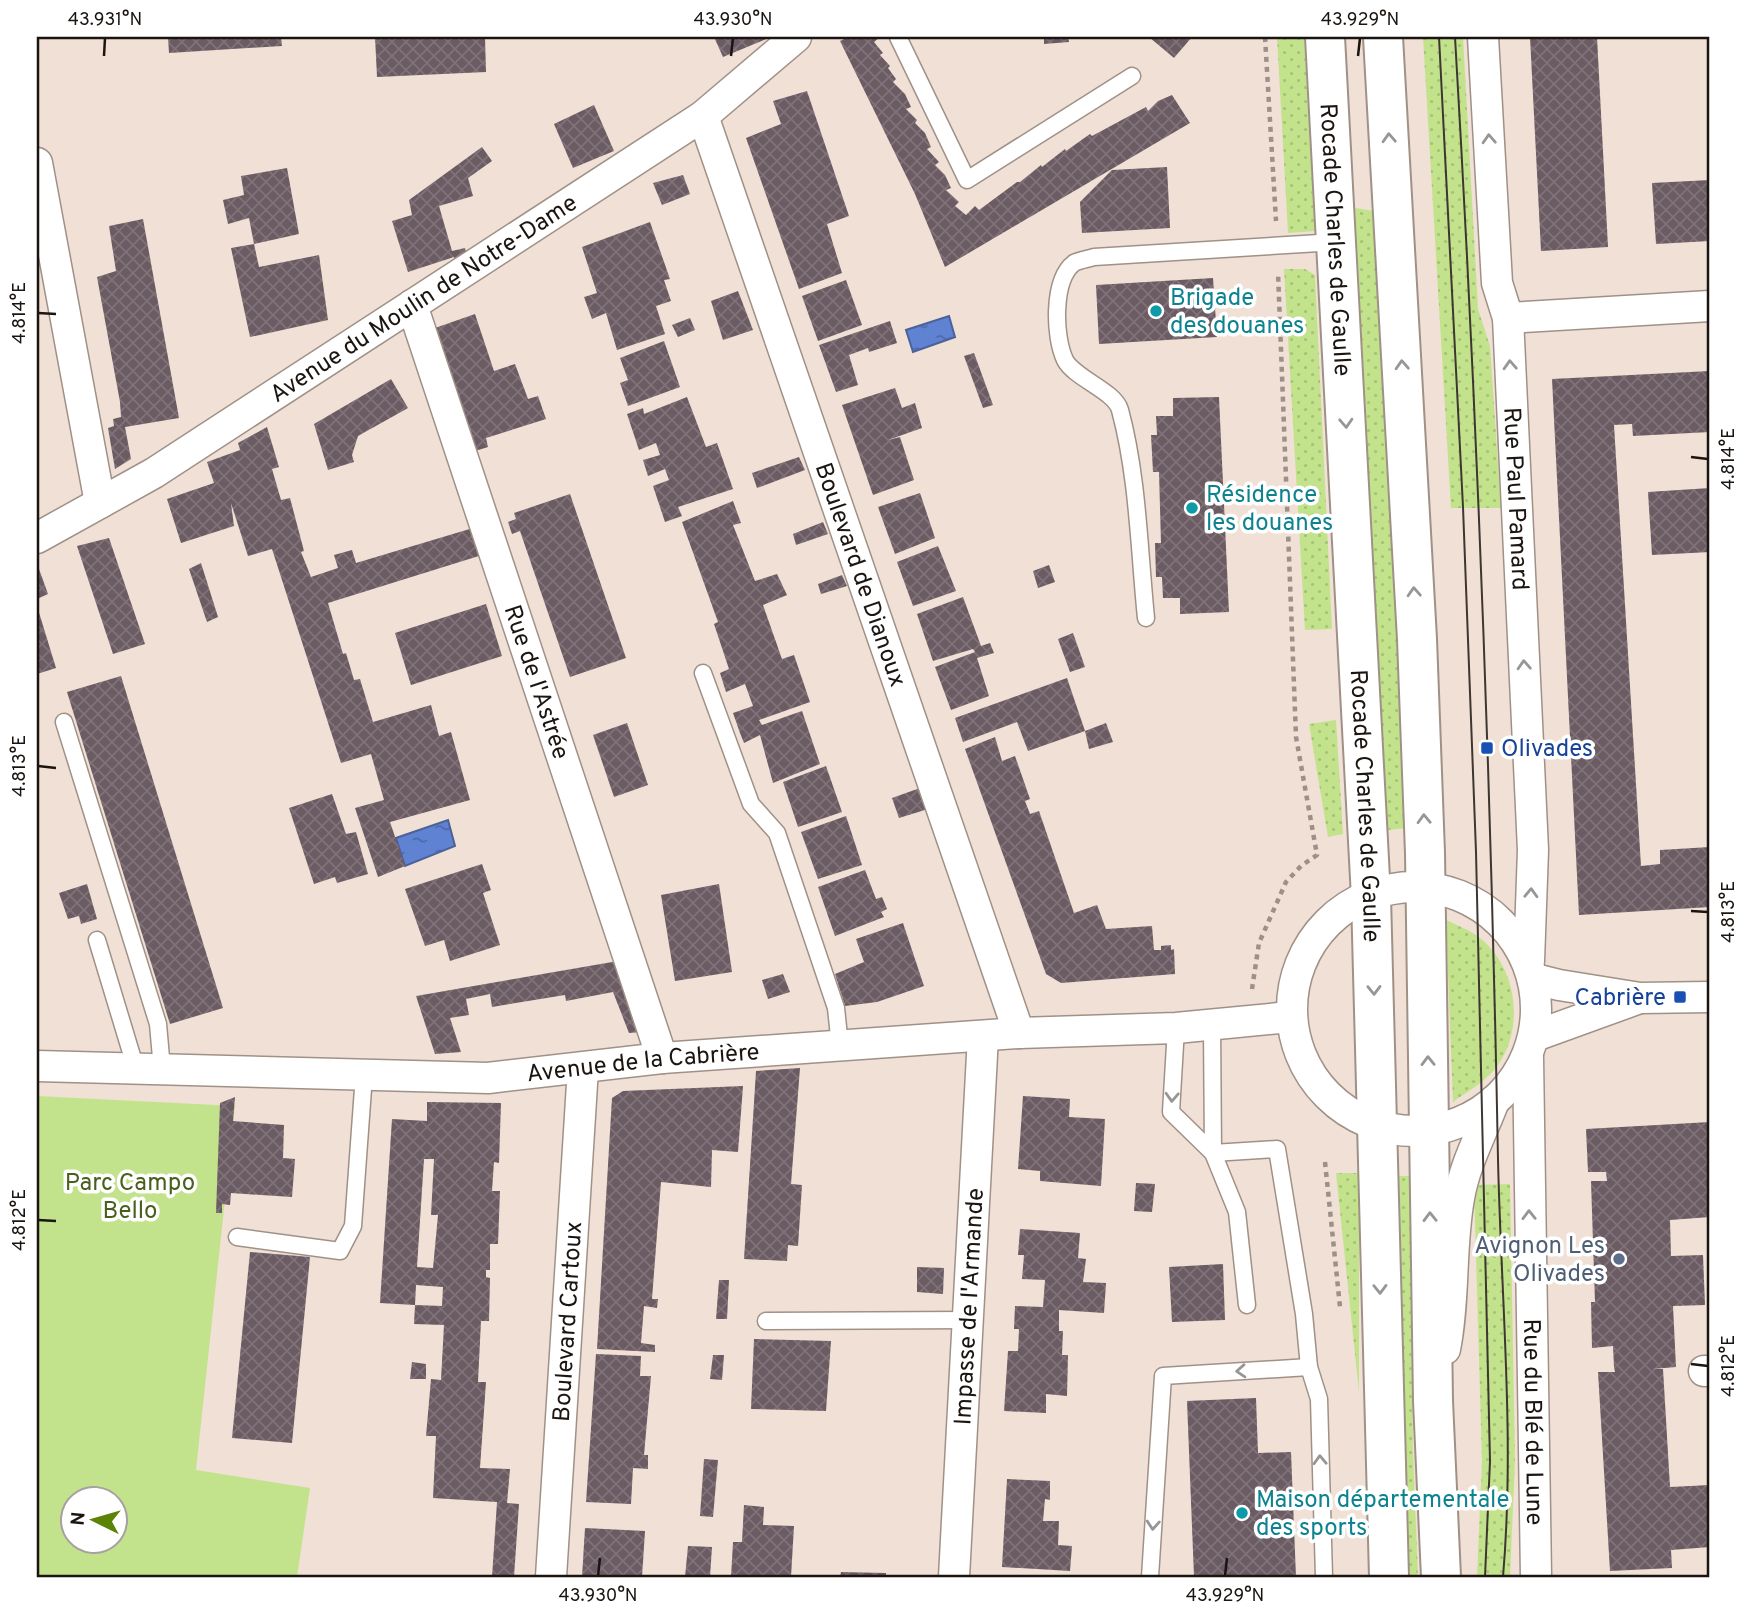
<svg xmlns="http://www.w3.org/2000/svg" width="1747" height="1614" viewBox="0 0 1747 1614" font-family="Overpass,sans-serif">
<defs>
<pattern id="grass-dots" width="8" height="8" patternUnits="userSpaceOnUse" patternTransform="scale(1.75)"><rect width="8" height="8" fill="#c2e38c"/><path d="M2 2h.1M6 6h.1" fill="none" stroke="#a6c278" stroke-width="1.8" stroke-linecap="round"/></pattern>
<pattern id="water-ripples" width="26" height="14" patternUnits="userSpaceOnUse" patternTransform="scale(1.75)"><rect width="26" height="14" fill="#5f82d3"/><path d="M2 4q2-2 4 0t4 0M15 11q2-2 4 0t4 0" fill="none" stroke="#4e69aa"/></pattern>
<pattern id="building-cross-hatch" width="8" height="8" patternUnits="userSpaceOnUse" patternTransform="scale(1.75)"><rect width="8" height="8" fill="#6b5b63"/><path d="M0 0l8 8M0 8l8-8" fill="none" stroke="#7f7278"/></pattern>
</defs>
<rect width="100%" height="100%" fill="#f0e0d5"/>
<g fill="url(#grass-dots)">
<polygon points="1277,37 1304,37 1315,231 1288,233"/>
<polygon points="1423,37 1463,37 1478,309 1490,346 1501,508 1451,508"/>
<polygon points="1355,208 1374,211 1407,828 1387,830"/>
<polygon points="1284,269 1305,269 1315,275 1332,629 1305,630"/>
<polygon points="1336,720 1343,834 1328,837 1309,724"/>
<path d="M1446,920C1456,925 1467,929 1476,935C1516,963 1526,1025 1498,1065C1488,1080 1468,1091 1453,1102Z"/>
<polygon points="1336,1173 1359,1173 1359,1392"/>
<polygon points="1398,1176 1410,1176 1413,1450 1418,1577 1408,1577 1403,1451"/>
<polygon points="1510,1184 1515,1460 1510,1577 1477,1577 1482,1461 1474,1185"/>
</g>
<path fill="#c2e38c" fill-rule="evenodd" d="M37,1096L235,1106L196,1470L310,1488L297,1577H37ZM74,1498H116V1540H74Z"/>
<g fill="url(#water-ripples)" stroke="#4b6199" stroke-width="2">
<polygon points="949,316 955,337 913,352 906,330"/>
<polygon points="448,820 455,846 405,866 396,838"/>
</g>
<g fill="url(#building-cross-hatch)" fill-rule="evenodd">
<polygon points="168,37 281,37 282,46 169,53"/>
<polygon points="375,37 485,37 486,72 377,77"/>
<polygon points="714,37 771,37 723,57"/>
<polygon points="848,37 880,37 874,42 883,53 880,55 890,66 888,68 896,79 893,82 905,94 911,107 906,109 917,120 915,123 925,133 931,147 927,149 939,162 935,165 945,175 951,188 946,190 959,202 955,206 966,215 975,206 979,210 1017,182 1020,182 1041,165 1042,167 1065,149 1066,151 1090,134 1092,136 1146,107 1148,111 1158,101 1172,95 1190,123 945,267 915,194 840,41"/>
<polygon points="1044,37 1068,37 1069,42 1044,44"/>
<polygon points="1149,37 1192,37 1174,58"/>
<polygon points="1530,37 1597,37 1608,247 1541,251"/>
<polygon points="807,91 849,216 827,224 842,273 799,289 746,138 781,124 773,101"/>
<polygon points="594,105 614,151 573,168 554,124"/>
<polygon points="482,147 492,161 468,178 473,196 439,206 452,251 465,248 468,260 456,264 454,257 408,272 392,221 412,215 409,200"/>
<polygon points="1167,167 1170,228 1082,233 1080,202 1112,170"/>
<polygon points="287,168 299,234 254,244 249,218 228,224 223,200 244,195 241,176"/>
<polygon points="683,175 690,194 662,205 653,183"/>
<polygon points="1710,180 1710,241 1656,244 1652,183"/>
<polygon points="143,219 179,418 125,427 131,459 115,469 108,428 114,426 113,419 121,417 120,402 97,277 116,271 109,226"/>
<polygon points="650,222 670,279 664,280 671,301 656,306 665,334 617,350 606,313 592,319 584,297 597,293 582,247"/>
<polygon points="254,244 259,267 319,255 328,320 250,337 231,248"/>
<polygon points="1213,278 1217,337 1099,344 1096,285"/>
<polygon points="846,280 862,325 818,341 802,296"/>
<polygon points="738,291 753,330 723,340 711,301"/>
<polygon points="475,314 494,371 515,364 528,399 538,396 546,419 486,438 488,447 472,452 452,387 455,386 435,328"/>
<polygon points="690,318 695,330 678,337 672,325"/>
<polygon points="890,321 897,343 869,352 868,348 849,355 858,385 836,392 819,345"/>
<polygon points="664,341 680,387 628,406 620,383 628,380 620,358"/>
<polygon points="974,353 993,405 983,408 964,356"/>
<polygon points="1710,371 1710,432 1633,436 1632,424 1614,425 1641,866 1660,864 1660,850 1710,847 1710,907 1579,915 1552,379"/>
<polygon points="391,379 408,408 358,436 352,455 354,462 328,470 314,424"/>
<polygon points="895,388 902,408 915,403 922,428 888,440 900,437 914,480 873,495 842,405"/>
<polygon points="687,397 706,447 717,443 733,489 678,507 682,516 665,522 653,486 669,480 665,469 648,476 643,460 660,455 656,443 639,450 627,414 643,408 644,414"/>
<polygon points="1219,397 1229,612 1180,614 1180,598 1163,598 1162,577 1156,577 1155,543 1161,543 1159,472 1153,472 1151,435 1157,435 1156,416 1173,416 1173,398"/>
<polygon points="267,427 279,467 272,469 281,500 290,498 304,551 301,552 311,577 338,568 334,555 352,550 356,563 473,528 482,555 328,603 343,654 346,653 354,680 360,679 373,722 431,705 439,736 451,732 470,800 390,822 405,866 378,877 355,808 384,800 371,754 341,763 272,549 248,556 231,503 234,526 181,543 167,499 214,483 207,462 240,450 238,443"/>
<polygon points="799,457 805,470 757,488 752,473"/>
<polygon points="1710,488 1710,552 1652,555 1648,492"/>
<polygon points="920,493 935,538 895,554 878,507"/>
<polygon points="570,494 626,658 570,677 520,531 512,534 508,522 516,519 514,513"/>
<polygon points="733,501 741,523 733,525 755,581 777,574 787,595 763,605 782,659 794,655 810,702 759,720 762,725 802,711 820,764 773,783 760,735 744,743 740,733 733,713 753,706 745,684 726,692 720,673 729,669 714,624 718,622 682,522"/>
<polygon points="823,522 828,534 796,545 793,534"/>
<polygon points="109,538 145,644 113,654 77,546"/>
<polygon points="938,546 956,591 913,606 897,562"/>
<polygon points="201,563 218,617 207,622 189,569"/>
<polygon points="1049,565 1055,582 1038,588 1033,571"/>
<polygon points="39,569 48,594 37,599 37,570"/>
<polygon points="842,575 847,586 821,594 818,584"/>
<polygon points="963,597 981,646 990,643 994,653 977,658 989,696 951,710 935,667 975,652 973,649 933,661 917,614"/>
<polygon points="486,604 502,656 411,685 395,633"/>
<polygon points="37,606 56,668 37,674"/>
<polygon points="1073,633 1085,667 1070,672 1058,639"/>
<polygon points="121,676 223,1008 170,1024 67,692"/>
<polygon points="1067,678 1085,731 1028,751 1017,722 963,742 955,718"/>
<polygon points="627,723 648,785 614,797 593,735"/>
<polygon points="1106,723 1113,742 1089,749 1085,731"/>
<polygon points="995,737 1002,761 1015,756 1030,799 1025,801 1030,814 1039,811 1074,913 1097,905 1106,929 1152,926 1154,950 1161,950 1161,946 1171,945 1171,950 1174,949 1175,974 1061,983 1046,974 965,749"/>
<polygon points="826,766 842,812 798,827 783,782"/>
<polygon points="920,788 928,809 899,818 892,798"/>
<polygon points="332,794 346,834 356,832 368,874 337,883 335,877 314,884 289,808"/>
<polygon points="846,816 862,865 818,879 801,832"/>
<polygon points="482,864 491,890 483,893 500,945 450,961 444,940 425,946 405,889"/>
<polygon points="865,870 876,899 882,897 887,909 881,912 884,917 835,936 818,887"/>
<polygon points="87,884 97,919 81,924 79,916 68,919 59,893"/>
<polygon points="719,884 732,972 675,981 661,895"/>
<polygon points="903,923 924,986 877,1002 845,1006 835,974 864,962 856,939"/>
<polygon points="618,961 642,1032 629,1033 613,992 566,1001 565,995 492,1007 490,994 466,999 469,1015 450,1018 461,1052 435,1054 416,996"/>
<polygon points="783,974 790,992 768,999 762,980"/>
<polygon points="800,1068 791,1184 802,1185 798,1246 788,1245 787,1261 744,1259 756,1071"/>
<polygon points="743,1086 738,1152 712,1150 711,1187 661,1182 652,1299 658,1299 657,1308 644,1306 641,1343 655,1345 655,1352 597,1349 612,1098 623,1091"/>
<polygon points="1023,1096 1070,1099 1069,1117 1105,1119 1101,1186 1040,1181 1040,1171 1018,1169"/>
<polygon points="235,1097 233,1121 284,1125 283,1158 295,1159 292,1197 231,1193 230,1205 222,1204 222,1213 216,1213 220,1103"/>
<path d="M427,1102L501,1103L499,1163L494,1162L492,1191H500L498,1244H490V1270H486V1277L490,1278L489,1321H481L478,1382H486L480,1468L510,1469L507,1503L519,1504L514,1577H492L497,1502L433,1498L436,1436H426L431,1379L441,1380L444,1325L414,1324L415,1305L442,1306L443,1287L416,1285L415,1305L380,1303L392,1119L427,1121ZM424,1159H434L431,1215H438L433,1268L417,1267Z"/>
<polygon points="1710,1122 1710,1217 1670,1220 1671,1256 1703,1255 1705,1305 1673,1306 1676,1367 1653,1369 1663,1369 1670,1487 1710,1485 1710,1547 1671,1550 1672,1568 1610,1571 1598,1372 1615,1372 1614,1367 1613,1346 1592,1348 1591,1302 1595,1302 1591,1181 1607,1181 1606,1172 1588,1172 1586,1129"/>
<polygon points="1136,1183 1155,1184 1152,1212 1134,1211"/>
<polygon points="1020,1229 1080,1233 1078,1258 1086,1259 1083,1282 1106,1283 1104,1313 1059,1310 1059,1331 1063,1331 1062,1355 1068,1355 1067,1396 1046,1394 1046,1413 1004,1411 1008,1351 1018,1351 1019,1329 1014,1329 1015,1306 1043,1307 1045,1280 1022,1279 1024,1255 1018,1255"/>
<polygon points="250,1252 310,1257 292,1443 232,1438"/>
<polygon points="1223,1264 1225,1320 1172,1322 1169,1267"/>
<polygon points="917,1267 944,1268 943,1294 917,1292"/>
<polygon points="719,1280 729,1280 727,1319 716,1319"/>
<polygon points="754,1339 831,1341 826,1411 751,1409"/>
<polygon points="596,1354 641,1356 640,1376 651,1376 644,1455 648,1455 648,1469 633,1468 631,1504 586,1502"/>
<polygon points="713,1355 724,1355 722,1380 710,1379"/>
<polygon points="412,1362 426,1364 426,1379 410,1379"/>
<polygon points="1256,1398 1258,1453 1291,1452 1296,1577 1194,1577 1187,1401"/>
<polygon points="704,1459 718,1460 713,1517 700,1516"/>
<polygon points="1007,1479 1050,1481 1050,1500 1045,1499 1043,1521 1059,1521 1058,1545 1072,1546 1070,1571 1002,1567"/>
<polygon points="744,1505 764,1507 763,1525 794,1526 791,1577 731,1577 733,1542 742,1542"/>
<polygon points="585,1528 645,1531 642,1577 582,1577"/>
<polygon points="688,1546 712,1547 710,1577 685,1577"/>
<polygon points="841,1572 886,1573 886,1577 840,1577"/>
</g>
<g fill="none" stroke-linecap="round" stroke-linejoin="round">
<defs>
<g id="lane">
<polyline points="898,37 967,180 1132,76"/>
<path d="M1146,618C1139,549 1138,477 1120,410C1115,391 1074,378 1065,360C1054,337 1052,280 1074,263C1079,260 1088,259 1094,257L1336,242"/>
<polyline points="703,673 751,804 777,833 836,1008 840,1046"/>
<polyline points="64,722 158,1024 162,1069"/>
<polyline points="97,940 136,1069"/>
<polyline points="1212,1026 1213,1153 1237,1212 1247,1305"/>
<polyline points="1176,1028 1171,1112 1213,1153 1277,1149 1304,1314 1309,1367 1319,1399 1324,1577"/>
<polyline points="237,1237 340,1251 353,1226 364,1075"/>
<polyline points="766,1321 969,1320"/>
<polyline points="1150,1577 1163,1376 1309,1367"/>
</g>
<g id="street">
<path id="s1" d="M1483,37L1497,283L1508,318L1533,850L1529,961"/>
<path id="s2" d="M703,116L1019,1033"/>
<polyline points="37,163 100,503"/>
<path id="s3" d="M412,305L662,1058"/>
<polyline points="1508,318 1710,306"/>
<path id="s4" d="M37,538L154,473L703,116L796,37"/>
<circle cx="1414" cy="1009" r="122"/>
<polyline points="1535,979 1559,985 1640,998 1710,997"/>
<polyline points="1535,1036 1637,999"/>
<path id="s5" d="M1528,1058L1536,1577"/>
<path id="s6" d="M37,1066L488,1078L662,1058L1019,1033L1176,1028L1290,1017"/>
<path d="M1445,1349C1455,1299 1450,1248 1459,1198C1465,1163 1482,1133 1494,1101"/>
<polyline points="1704,1371 1710,1371"/>
<path id="s7" d="M551,1577L583,1068"/>
<path id="s8" d="M954,1577L983,1036"/>
</g>
<g id="primary">
<path id="s9" d="M1325,37L1371,897L1389,1577"/>
<polyline points="1383,37 1417,639 1425,853 1433,1401 1441,1577"/>
</g>
</defs>
<use href="#lane" stroke="#a09187" stroke-width="19"/>
<use href="#street" stroke="#a09187" stroke-width="33"/>
<use href="#primary" stroke="#a09187" stroke-width="42"/>
<g stroke="#9c9088" stroke-width="4.5" stroke-dasharray="5 5" stroke-linecap="butt">
<polyline points="1265,37 1276,221"/>
<polyline points="1252,989 1259,943 1286,882 1301,866 1317,855 1296,737 1278,272"/>
<polyline points="1325,1162 1340,1307"/>
</g>
<use href="#lane" stroke="#fff" stroke-width="16"/>
<use href="#street" stroke="#fff" stroke-width="30"/>
<use href="#primary" stroke="#fff" stroke-width="38"/>
<g stroke="#3e3631" stroke-width="2">
<polyline points="1439,37 1463,507 1476,852 1490,1461 1485,1577"/>
<path d="M1455,37C1477,411 1491,785 1498,1159C1501,1299 1515,1438 1503,1577"/>
</g>
</g>
<defs><path id="oneway-chevron" d="M-2-3.5L2.5 0L-2 3.5" fill="none" stroke-width="1.6" stroke-linecap="round" stroke-linejoin="round" transform="scale(1.75)"/></defs>
<g stroke="#989694">
<use href="#oneway-chevron" transform="translate(1389 138) rotate(-93)"/>
<use href="#oneway-chevron" transform="translate(1489 139) rotate(-93)"/>
<use href="#oneway-chevron" transform="translate(1402 365) rotate(-93)"/>
<use href="#oneway-chevron" transform="translate(1510 365) rotate(-93)"/>
<use href="#oneway-chevron" transform="translate(1346 423) rotate(87)"/>
<use href="#oneway-chevron" transform="translate(1414 592) rotate(-93)"/>
<use href="#oneway-chevron" transform="translate(1524 665) rotate(-93)"/>
<use href="#oneway-chevron" transform="translate(1424 819) rotate(-92)"/>
<use href="#oneway-chevron" transform="translate(1531 893) rotate(-88)"/>
<use href="#oneway-chevron" transform="translate(1374 990) rotate(89)"/>
<use href="#oneway-chevron" transform="translate(1428 1061) rotate(-91)"/>
<use href="#oneway-chevron" transform="translate(1172 1097) rotate(93)"/>
<use href="#oneway-chevron" transform="translate(1529 1215) rotate(-91)"/>
<use href="#oneway-chevron" transform="translate(1430 1217) rotate(-91)"/>
<use href="#oneway-chevron" transform="translate(1380 1289) rotate(89)"/>
<use href="#oneway-chevron" transform="translate(1241 1371) rotate(176)"/>
<use href="#oneway-chevron" transform="translate(1320 1460) rotate(-92)"/>
<use href="#oneway-chevron" transform="translate(1153 1525) rotate(94)"/>
</g>
<path fill="none" stroke="#1b1511" stroke-width="2.5" d="M104,56L105,38M731,56L733,38M1358,56L1360,38M38,313L56,314M1691,457L1708,459M38,766L56,768M1691,911L1708,912M38,1220L56,1221M1691,1364L1708,1366M598,1576L600,1558M1225,1576L1227,1558"/>
<g fill="#0f9aa8" stroke="#fff" stroke-width="2.5">
<circle cx="1156" cy="311" r="7"/>
<circle cx="1192" cy="508" r="7"/>
<circle cx="1242" cy="1513" r="7"/>
</g>
<g fill="#1a4fb4" stroke="#fff" stroke-width="2.5">
<rect x="1480" y="741" width="14" height="14" rx="3.5"/>
<rect x="1673" y="990" width="14" height="14" rx="3.5"/>
</g>
<circle fill="#5c6f8a" stroke="#fff" stroke-width="2.5" cx="1619" cy="1259" r="7"/>
<g text-anchor="middle" stroke-width="7" stroke-linejoin="round" paint-order="stroke">
<g font-size="24" fill="#1b1511" stroke="#fff">
<text dy="8" stroke="none"><textPath href="#s9" startOffset="203">Rocade Charles de Gaulle</textPath></text>
<text dy="8" stroke="none"><textPath href="#s4" startOffset="455">Avenue du Moulin de Notre-Dame</textPath></text>
<text dy="8" stroke="none"><textPath href="#s1" startOffset="464">Rue Paul Pamard</textPath></text>
<text dy="8" stroke="none"><textPath href="#s2" startOffset="485">Boulevard de Dianoux</textPath></text>
<text dy="8" stroke="none"><textPath href="#s3" startOffset="397">Rue de l'Astrée</textPath></text>
<text dy="8" stroke="none"><textPath href="#s9" startOffset="770">Rocade Charles de Gaulle</textPath></text>
<text dy="8" stroke="none"><textPath href="#s6" startOffset="607">Avenue de la Cabrière</textPath></text>
<text dy="8" stroke="none"><textPath href="#s8" startOffset="271">Impasse de l'Armande</textPath></text>
<text dy="8" stroke="none"><textPath href="#s7" startOffset="256">Boulevard Cartoux</textPath></text>
<text dy="8" stroke="none"><textPath href="#s5" startOffset="364">Rue du Blé de Lune</textPath></text>
</g>
<g font-size="24" fill="#0d838f" stroke="#fff" text-anchor="start">
<text x="1170" y="305">Brigade<tspan x="1170" dy="28">des douanes</tspan></text>
<text x="1206" y="502">Résidence<tspan x="1206" dy="28">les douanes</tspan></text>
<text x="1256" y="1507">Maison départementale<tspan x="1256" dy="28">des sports</tspan></text>
</g>
<g font-size="24" fill="#164399" stroke="#fff" text-anchor="start">
<text x="1501" y="756">Olivades</text>
<text x="1666" y="1005" text-anchor="end">Cabrière</text>
</g>
<g font-size="24" fill="#495f1c" stroke="#fff">
<text x="130" y="1190">Parc Campo<tspan x="130" dy="28">Bello</tspan></text>
</g>
<g font-size="24" fill="#4e5e75" stroke="#fff" text-anchor="end">
<text x="1605" y="1253">Avignon Les<tspan x="1605" dy="28">Olivades</tspan></text>
</g>
</g>
<rect width="1747" height="1614" fill="none" stroke="#ffffff" stroke-width="77"/>
<g transform="translate(94 1520) rotate(275)"><circle r="33" fill="#ffffff" stroke="#a4a1a0" stroke-width="2"/>
<path d="M0-5L12 26L0 18L-12 26Z" fill="#5b8306"/>
<text y="-10" font-size="19" font-weight="bold" text-anchor="middle" fill="#1b1511">N</text>
</g>
<rect x="38" y="38" width="1670" height="1538" fill="none" stroke="#1b1511" stroke-width="2.5"/>
<g font-size="18" text-anchor="middle" fill="#1b1511">
<text x="105" y="25">43.931°N</text>
<text x="733" y="25">43.930°N</text>
<text x="1360" y="25">43.929°N</text>
<text transform="translate(19 313) rotate(-90)" y="6">4.814°E</text>
<text transform="translate(1728 459) rotate(-90)" y="6">4.814°E</text>
<text transform="translate(19 766) rotate(-90)" y="6">4.813°E</text>
<text transform="translate(1728 912) rotate(-90)" y="6">4.813°E</text>
<text transform="translate(19 1220) rotate(-90)" y="6">4.812°E</text>
<text transform="translate(1728 1366) rotate(-90)" y="6">4.812°E</text>
<text x="598" y="1601">43.930°N</text>
<text x="1225" y="1601">43.929°N</text>
</g>
</svg>
